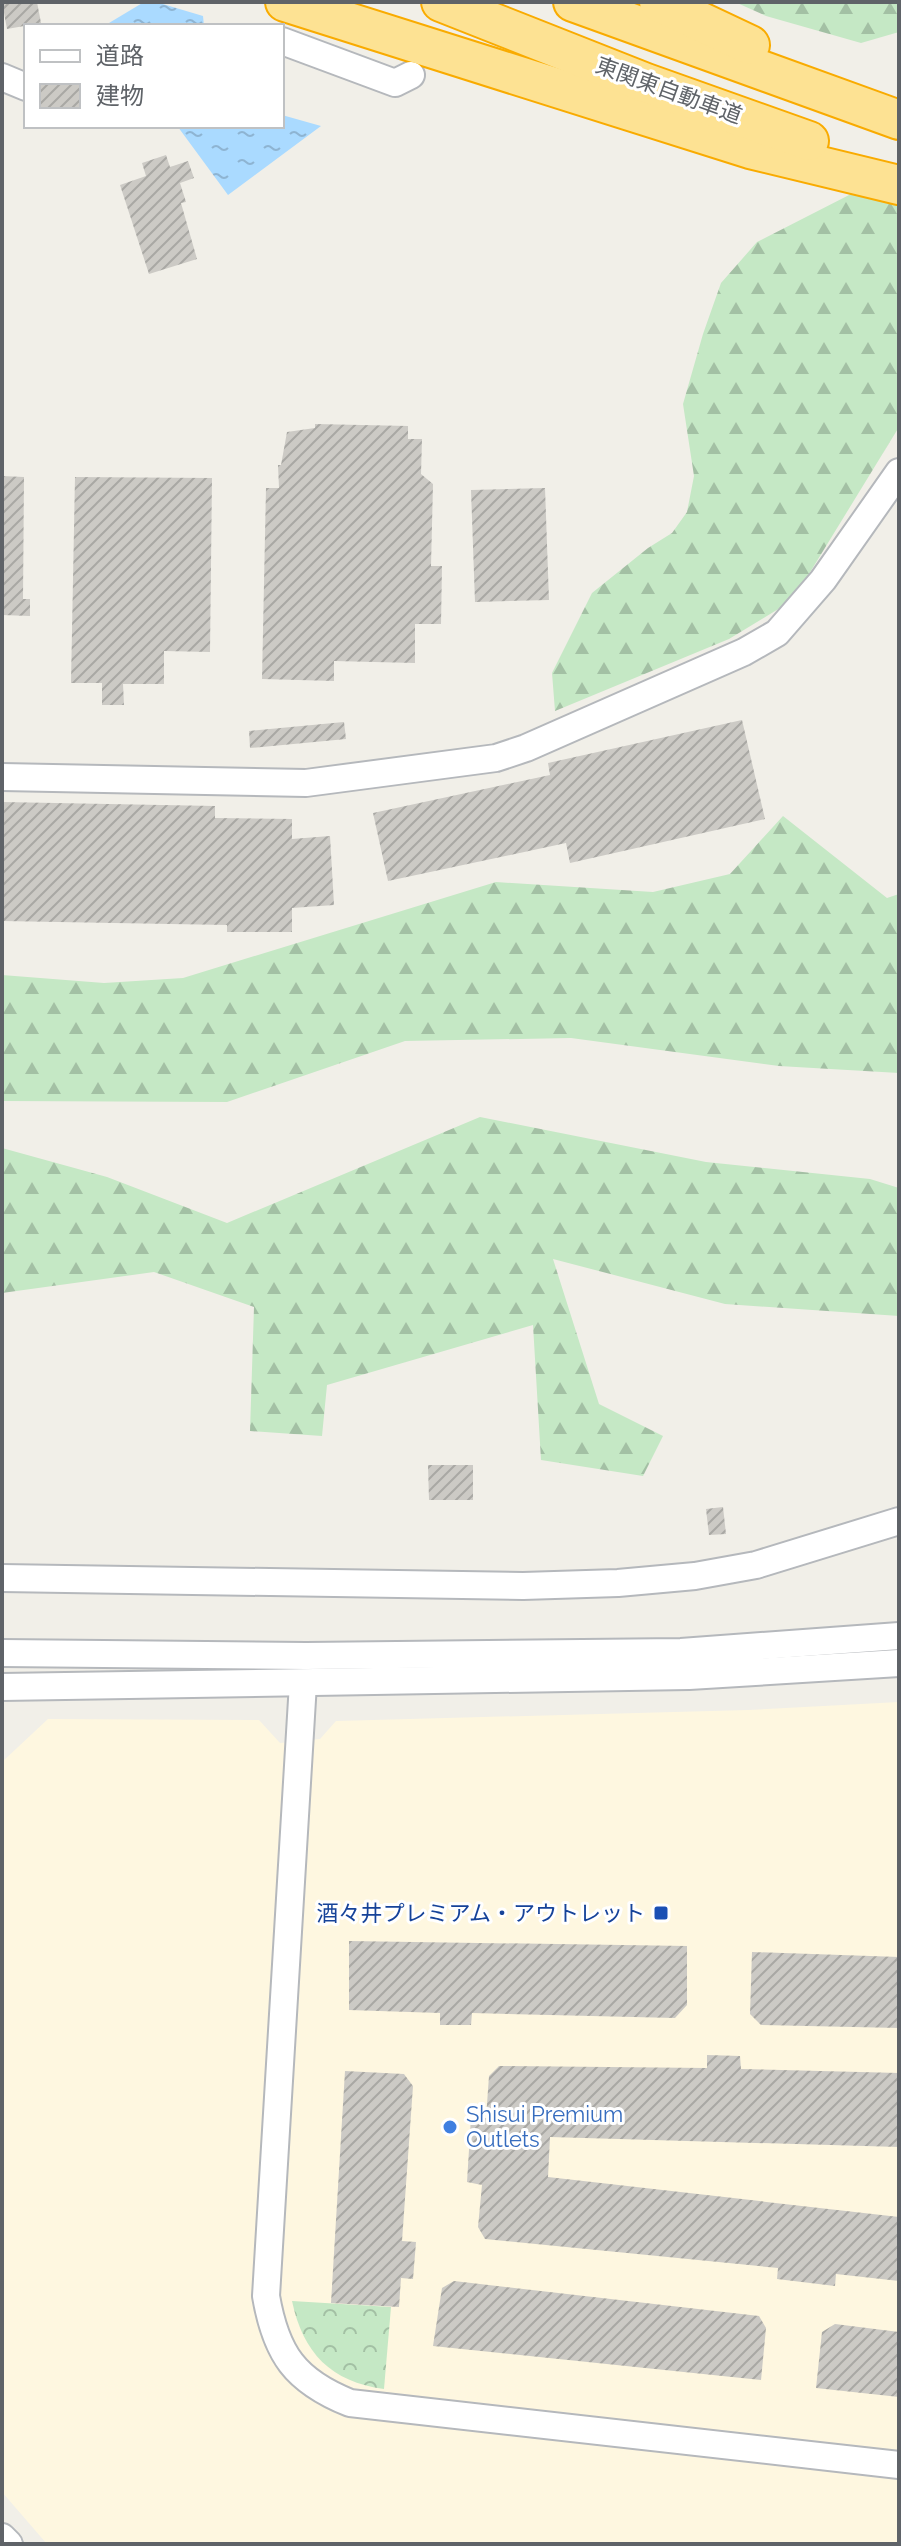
<svg xmlns="http://www.w3.org/2000/svg" width="901" height="2546" viewBox="0 0 901 2546" font-family="Raleway,'Noto Sans JP',sans-serif">
<defs>
<pattern id="forest-firs" width="22" height="20" patternUnits="userSpaceOnUse" patternTransform="scale(2)"><rect width="22" height="20" fill="#c5e8c5"/><path d="M5 1l3.5 6h-7zM16 11l3.5 6h-7z" fill="#a3c0a4"/></pattern>
<pattern id="park-crowns" width="20" height="18" patternUnits="userSpaceOnUse" patternTransform="scale(2)"><rect width="20" height="18" fill="#c5e8c5"/><path d="M2 6a3 3 0 1 1 6 0M12 15a3 3 0 1 1 6 0" fill="none" stroke="#a3c0a4"/></pattern>
<pattern id="water-ripples" width="26" height="14" patternUnits="userSpaceOnUse" patternTransform="scale(2)"><rect width="26" height="14" fill="#aadaff"/><path d="M2 4q2-2 4 0t4 0M15 11q2-2 4 0t4 0" fill="none" stroke="#8eb4d2"/></pattern>
<pattern id="building-hatch" width="6" height="6" patternUnits="userSpaceOnUse" patternTransform="scale(2)"><rect width="6" height="6" fill="#cccac5"/><path d="M-1 1l2-2M0 6l6-6M5 7l2-2" fill="none" stroke="#a9a8a4"/></pattern>
</defs>
<rect width="100%" height="100%" fill="#f1efe8"/>
<polygon fill="#fef7e0" points="899,1702 899,2544 47,2544 2,2492 2,1762 48,1719 259,1720 280,1743 320,1739 336,1721 748,1710"/>
<g fill="url(#forest-firs)">
<polygon points="735,2 899,2 899,32 861,43 766,16"/>
<polygon points="853,193 899,206 899,427 793,600 729,639 555,711 552,673 592,593 648,548 672,533 687,512 694,476 683,404 703,334 721,283 757,242"/>
<polygon points="783,816 887,898 899,894 899,1073 779,1066 571,1038 405,1041 227,1102 2,1101 2,975 104,983 183,978 496,882 653,892 730,874"/>
<polygon points="480,1117 706,1162 870,1179 899,1188 899,1316 725,1304 553,1259 599,1404 663,1436 643,1476 541,1460 533,1325 327,1385 322,1436 250,1431 254,1307 154,1272 2,1293 2,1148 107,1177 227,1223"/>
</g>
<path fill="url(#park-crowns)" d="M292,2301L391,2307L384,2389C331,2382 303,2353 292,2301Z"/>
<g fill="url(#water-ripples)">
<polygon points="144,2 156,2 203,16 204,26 104,26"/>
<polygon points="282,115 321,126 228,195 178,127 282,126"/>
</g>
<g fill="url(#building-hatch)">
<polygon points="2,2 37,2 41,23 7,29"/>
<polygon points="166,155 170,167 188,161 194,178 180,183 186,202 181,203 197,259 149,274 120,185 146,176 142,163"/>
<polygon points="315,424 408,426 408,439 422,439 421,474 433,484 431,566 442,566 441,624 415,624 415,663 334,661 334,681 262,679 266,488 279,488 278,465 281,465 287,432 315,428"/>
<polygon points="2,476 24,477 23,599 30,599 30,616 2,615"/>
<polygon points="75,477 212,478 210,652 164,651 164,684 123,684 124,705 102,705 102,683 71,683"/>
<polygon points="545,488 549,600 475,602 471,490"/>
<polygon points="742,720 765,819 570,863 566,843 388,881 373,813 550,775 548,763"/>
<polygon points="344,722 346,739 250,748 249,731"/>
<polygon points="2,802 215,806 215,818 292,819 292,839 330,836 334,905 292,908 292,932 227,932 227,925 2,921"/>
<polygon points="428,1465 473,1465 473,1500 429,1500"/>
<polygon points="723,1507 726,1534 709,1535 706,1509"/>
<polygon points="349,1941 687,1946 687,2005 675,2018 472,2013 471,2025 440,2025 440,2013 349,2010"/>
<polygon points="752,1952 899,1957 899,2028 761,2025 750,2014"/>
<polygon points="707,2055 740,2056 741,2069 899,2073 899,2147 550,2137 548,2177 899,2217 899,2281 836,2274 835,2286 777,2279 778,2268 485,2239 478,2227 482,2185 467,2182 471,2117 486,2118 489,2076 499,2066 707,2068"/>
<polygon points="345,2071 404,2074 413,2086 402,2241 416,2242 413,2279 401,2278 399,2307 331,2303"/>
<polygon points="454,2281 759,2316 766,2328 761,2380 433,2346 442,2288"/>
<polygon points="835,2324 899,2332 899,2397 816,2388 822,2332"/>
</g>
<g fill="none" stroke-linecap="round" stroke-linejoin="round">
<defs>
<g id="minor">
<polyline points="282,41 395,83 411,75"/>
<polyline points="2,77 26,87"/>
<polyline points="2,777 306,783 496,758 526,748 744,652 777,633 823,580 899,472"/>
<polyline points="2,1578 523,1586 618,1583 695,1576 756,1565 899,1521"/>
<polyline points="2,1653 306,1656 681,1652 899,1636"/>
<path d="M303,1683L266,2296C276,2354 295,2381 350,2403L899,2465"/>
<polyline points="2,1687 689,1676 899,1663"/>
<polyline points="2,2537 9,2544"/>
</g>
<g id="highway">
<polyline points="285,2 750,149 899,185"/>
<polyline points="441,2 646,83 809,141"/>
<polyline points="573,2 899,120"/>
<polyline points="659,2 750,45"/>
</g>
</defs>
<use href="#minor" stroke="#b5b8bc" stroke-width="30"/>
<use href="#highway" stroke="#f9ab00" stroke-width="42"/>
<use href="#minor" stroke="#fff" stroke-width="26"/>
<use href="#highway" stroke="#fde293" stroke-width="38"/>
</g>
<rect fill="#1a4fb4" stroke="#fff" stroke-width="3" x="653" y="1905" width="16" height="16" rx="4"/>
<circle fill="#3f7fe0" stroke="#fff" stroke-width="3" cx="450" cy="2127" r="8"/>
<g text-anchor="middle" stroke-width="6" stroke-linejoin="round" paint-order="stroke">
<g font-size="22" fill="#5f6368" stroke="#fff">
<text transform="translate(669 90) rotate(20)" y="8">東関東自動車道</text>
</g>
<g font-size="22" fill="#164399" stroke="#fff" text-anchor="end">
<text x="645" y="1921">酒々井プレミアム・アウトレット</text>
</g>
<g font-size="22" fill="#366cbe" stroke="#fff" text-anchor="start">
<text x="466" y="2122">Shisui Premium<tspan x="466" dy="25">Outlets</tspan></text>
</g>
</g>
<rect width="901" height="2546" fill="none" stroke="#5f6368" stroke-width="8"/>
<rect x="24" y="24" width="260" height="104" fill="#ffffff" stroke="#bfc1c3" stroke-width="2"/>
<rect x="40" y="50" width="40" height="12" fill="#ffffff" stroke="#bfc1c3" stroke-width="2"/>
<text x="96" y="64" font-size="24" fill="#5f6368">道路</text>
<rect x="40" y="84" width="40" height="24" fill="url(#building-hatch)" stroke="#bfc1c3" stroke-width="2"/>
<text x="96" y="104" font-size="24" fill="#5f6368">建物</text>
</svg>
